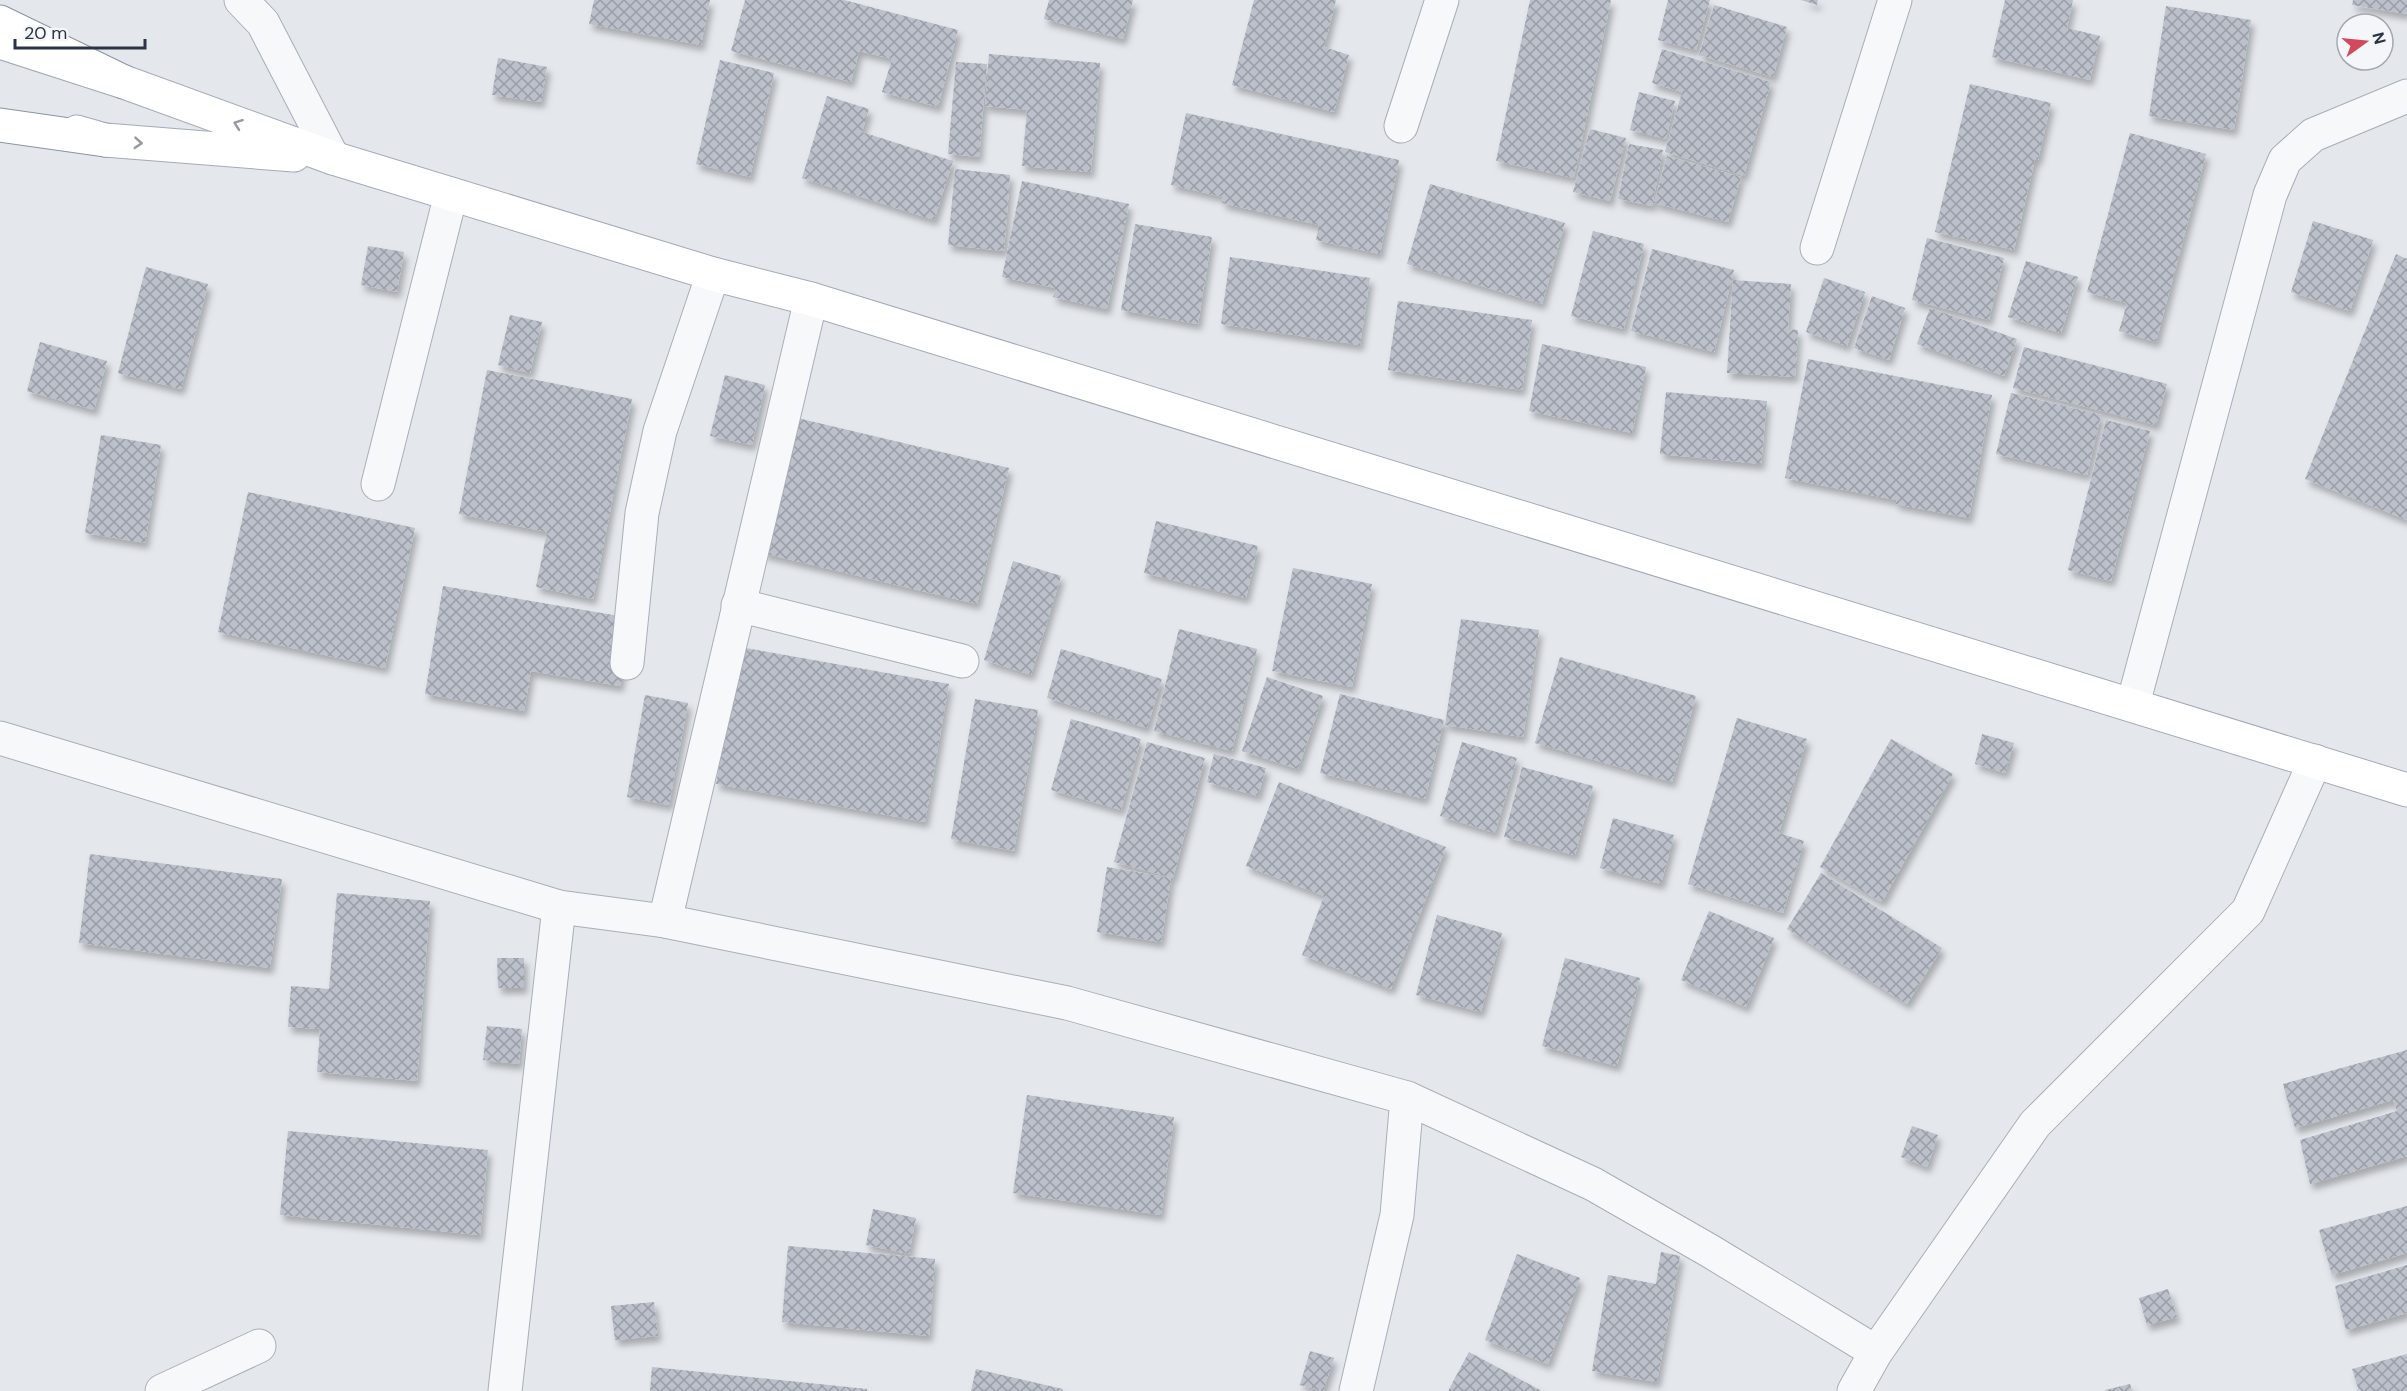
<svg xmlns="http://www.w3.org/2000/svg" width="2407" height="1391" viewBox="0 0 2407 1391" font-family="'DM Sans',sans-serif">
<defs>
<pattern id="building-cross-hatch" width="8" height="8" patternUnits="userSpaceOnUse" patternTransform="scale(1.5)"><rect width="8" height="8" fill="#bbc0ca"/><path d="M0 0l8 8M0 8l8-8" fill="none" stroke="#989da6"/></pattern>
<filter id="shadow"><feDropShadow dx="3.5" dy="6" stdDeviation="3" flood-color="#0004"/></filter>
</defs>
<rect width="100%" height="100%" fill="#e4e7ec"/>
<g fill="url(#building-cross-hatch)" filter="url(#shadow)">
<polygon points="594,0 710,0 701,45 589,24"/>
<polygon points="745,0 844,0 958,30 938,107 882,92 892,59 859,51 851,82 731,51"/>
<polygon points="1049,0 1133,0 1123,39 1044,19"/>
<polygon points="1254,0 1336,0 1324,47 1349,55 1334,112 1232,85"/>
<polygon points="1530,0 1611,0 1574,178 1496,161"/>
<polygon points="1668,0 1710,0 1696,50 1658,40"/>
<polygon points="1801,0 1818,0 1817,5"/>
<polygon points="2005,0 2073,0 2067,28 2100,36 2090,80 1992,57"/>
<polygon points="2353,0 2407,0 2407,14 2352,5"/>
<polygon points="1714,5 1787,27 1773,77 1699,55"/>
<polygon points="2166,6 2251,20 2234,130 2149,116"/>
<polygon points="1662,49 1771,82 1744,176 1665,152 1682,92 1652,83"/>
<polygon points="989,54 1100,63 1091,172 1022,166 1027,110 985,106"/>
<polygon points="498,58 547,67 541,102 492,95"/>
<polygon points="720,60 774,73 750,177 696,164"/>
<polygon points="956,62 987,64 979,157 948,154"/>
<polygon points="1970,84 2051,103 2038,160 2035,159 2014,250 1935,232"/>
<polygon points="1639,92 1675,101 1666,139 1630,130"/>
<polygon points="827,96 869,109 862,132 953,161 934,220 802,178"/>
<polygon points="1186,113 1399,160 1380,254 1316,240 1319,225 1222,203 1223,197 1171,185"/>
<polygon points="1590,129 1626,138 1610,201 1573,192"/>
<polygon points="2130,133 2206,154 2156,342 2119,331 2127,303 2087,292"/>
<polygon points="1629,144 1663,150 1652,206 1618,199"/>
<polygon points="1667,156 1741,177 1728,222 1654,203"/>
<polygon points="955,169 1010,175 1004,251 948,245"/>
<polygon points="1022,181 1129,204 1107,309 1053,297 1055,288 1002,277"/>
<polygon points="1430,184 1565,223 1542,304 1407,264"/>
<polygon points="2313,221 2373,240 2350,311 2291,292"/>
<polygon points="1135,224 1212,237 1198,324 1121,310"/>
<polygon points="1593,231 1644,244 1624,329 1571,316"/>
<polygon points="1927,238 2004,258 1989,320 1912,300"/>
<polygon points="368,246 404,252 397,292 361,285"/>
<polygon points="1652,249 1734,270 1714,352 1631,331"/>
<polygon points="2396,254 2407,259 2407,520 2305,479"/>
<polygon points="1230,257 1370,278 1360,345 1221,324"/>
<polygon points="2026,261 2078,277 2061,333 2008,317"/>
<polygon points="146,267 208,284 181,389 118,373"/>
<polygon points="1824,278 1865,292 1847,346 1806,332"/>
<polygon points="1733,280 1791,284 1788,329 1798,330 1795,377 1727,373"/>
<polygon points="1872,296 1905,308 1889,360 1854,348"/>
<polygon points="1398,301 1532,320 1522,390 1388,370"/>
<polygon points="1930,308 2017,339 2004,376 1917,344"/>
<polygon points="510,315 542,322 530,373 498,365"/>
<polygon points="40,342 107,361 94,410 27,391"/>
<polygon points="1542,344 1646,367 1632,433 1529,411"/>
<polygon points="2024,347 2167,384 2156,425 2013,388"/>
<polygon points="1808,359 1992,395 1969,518 1896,504 1896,500 1785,478"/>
<polygon points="487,370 632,399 593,599 536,587 547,532 459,514"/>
<polygon points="725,375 765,385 752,445 710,436"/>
<polygon points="1666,392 1767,401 1761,464 1660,454"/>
<polygon points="2011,393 2101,415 2087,475 1996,454"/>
<polygon points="793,417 1009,468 977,604 762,553"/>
<polygon points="2106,420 2150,431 2111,581 2068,570"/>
<polygon points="101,435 161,445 145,543 85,533"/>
<polygon points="248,492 415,528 385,668 218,632"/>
<polygon points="1156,521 1258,546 1246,598 1144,573"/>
<polygon points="1013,561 1061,576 1031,675 984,660"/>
<polygon points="1293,568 1372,584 1352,687 1272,671"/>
<polygon points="443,586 631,618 620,686 531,671 524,711 425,694"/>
<polygon points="1461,619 1539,630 1523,737 1445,725"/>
<polygon points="1179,629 1257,649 1232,751 1154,731"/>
<polygon points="740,647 949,684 925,822 716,784"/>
<polygon points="1061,649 1162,679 1147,728 1047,698"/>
<polygon points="1560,657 1696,696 1672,782 1535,743"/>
<polygon points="1267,677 1323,696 1298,769 1242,751"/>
<polygon points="1340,694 1444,720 1425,799 1320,773"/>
<polygon points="645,695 688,703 669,805 627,797"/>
<polygon points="975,699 1038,710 1014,851 951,839"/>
<polygon points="1737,718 1807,739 1779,833 1804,841 1783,913 1688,884"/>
<polygon points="1071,719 1141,739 1121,810 1051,790"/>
<polygon points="1982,734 2014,743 2005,773 1975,764"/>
<polygon points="1891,739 1953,774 1882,902 1820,867"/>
<polygon points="1147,742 1205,758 1173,878 1114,862"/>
<polygon points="1462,742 1517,758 1495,833 1440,816"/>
<polygon points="1214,754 1266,768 1258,796 1207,782"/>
<polygon points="1522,767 1593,786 1575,855 1504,837"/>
<polygon points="1279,782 1446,847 1391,989 1302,955 1324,896 1246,866"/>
<polygon points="1613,818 1674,835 1661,884 1600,868"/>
<polygon points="90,854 282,879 270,968 79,943"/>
<polygon points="1107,867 1171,878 1161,942 1097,932"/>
<polygon points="1821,873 1942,948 1907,1004 1787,929"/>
<polygon points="337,893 430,901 417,1081 317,1072 320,1029 288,1027 291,986 329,989"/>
<polygon points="1709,911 1774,938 1746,1007 1681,980"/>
<polygon points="1437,915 1502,933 1481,1012 1416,995"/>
<polygon points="497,958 524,958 524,988 498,988"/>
<polygon points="1565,958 1640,978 1617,1066 1542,1046"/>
<polygon points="487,1026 522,1029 519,1064 483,1060"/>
<polygon points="2407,1050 2407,1156 2310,1184 2300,1140 2397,1111 2393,1100 2295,1128 2283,1084"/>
<polygon points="1027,1095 1174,1117 1161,1215 1013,1193"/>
<polygon points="1912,1126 1938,1135 1927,1167 1901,1157"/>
<polygon points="288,1131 488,1150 480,1235 280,1215"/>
<polygon points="2407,1206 2407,1253 2332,1275 2319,1230"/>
<polygon points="873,1209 916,1218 909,1254 866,1245"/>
<polygon points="788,1246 935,1259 929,1336 782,1322"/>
<polygon points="1661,1252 1680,1256 1657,1382 1592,1371 1608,1275 1656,1284"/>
<polygon points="1517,1254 1580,1278 1548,1364 1485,1340"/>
<polygon points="2407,1265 2407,1313 2346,1330 2335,1286"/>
<polygon points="2168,1289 2177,1317 2147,1325 2139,1298"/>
<polygon points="654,1302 658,1336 615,1340 611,1306"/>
<polygon points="1310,1351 1334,1358 1323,1391 1300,1385"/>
<polygon points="1469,1352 1542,1391 1448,1391"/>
<polygon points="2407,1354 2407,1391 2359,1391 2352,1369"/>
<polygon points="652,1367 867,1389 867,1391 650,1391"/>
<polygon points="976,1369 1063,1389 1063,1391 971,1391"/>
<polygon points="2130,1384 2132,1391 2105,1391 2105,1390"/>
</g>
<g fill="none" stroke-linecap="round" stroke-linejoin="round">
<defs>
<g id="minor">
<polyline points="241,0 263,23 333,158"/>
<polyline points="1401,126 1442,0"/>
<polyline points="1817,248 1895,0"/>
<polyline points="378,484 451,194"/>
<polyline points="738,605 962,661"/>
<polyline points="627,663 642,513 660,431 713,274"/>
<polyline points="2133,704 2270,195 2285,160 2313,135 2407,96"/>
<polyline points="0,738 559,907 665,921 1067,1003 1407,1098 1397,1215 1356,1391"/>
<polyline points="665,921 811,299"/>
<polyline points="1407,1098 1593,1184 1710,1251 1876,1352"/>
<polyline points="162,1391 259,1346"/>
<polyline points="505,1391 559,907"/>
<polyline points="1854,1391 1876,1352 2035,1124 2248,911 2315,761"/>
</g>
<g id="major">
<polyline points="0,42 124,82 333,158 713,274 811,299 2407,790"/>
<polyline points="77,132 105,140 294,155"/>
</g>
<g id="highway">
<polyline points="0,22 124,82"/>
<polyline points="0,125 105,140"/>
</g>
</defs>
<use href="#minor" stroke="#a9aeb7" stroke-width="35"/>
<use href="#major" stroke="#a3abb8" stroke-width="35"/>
<use href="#highway" stroke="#8b94a3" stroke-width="35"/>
<use href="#minor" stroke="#f7f8fa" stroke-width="33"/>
<use href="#major" stroke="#fff" stroke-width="33"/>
<use href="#highway" stroke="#fff" stroke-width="33"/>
</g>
<defs><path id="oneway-chevron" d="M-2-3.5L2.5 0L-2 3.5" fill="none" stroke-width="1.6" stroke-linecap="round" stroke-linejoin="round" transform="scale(1.5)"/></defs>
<g stroke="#959aa2">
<use href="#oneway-chevron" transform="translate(238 124) rotate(-160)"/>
<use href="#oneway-chevron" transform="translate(138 143) rotate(4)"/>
</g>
<g transform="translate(2365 42) rotate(75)"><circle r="28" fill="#f4f6f9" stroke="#a4a8b1" stroke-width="1.5"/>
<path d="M0-4.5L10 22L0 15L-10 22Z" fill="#d1495b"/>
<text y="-9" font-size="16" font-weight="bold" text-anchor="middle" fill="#2b3445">N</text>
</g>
<path d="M15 39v9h130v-9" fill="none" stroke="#2b3445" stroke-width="3"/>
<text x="24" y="39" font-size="18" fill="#2b3445" stroke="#f4f6f9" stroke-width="4.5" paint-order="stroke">20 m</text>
</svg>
